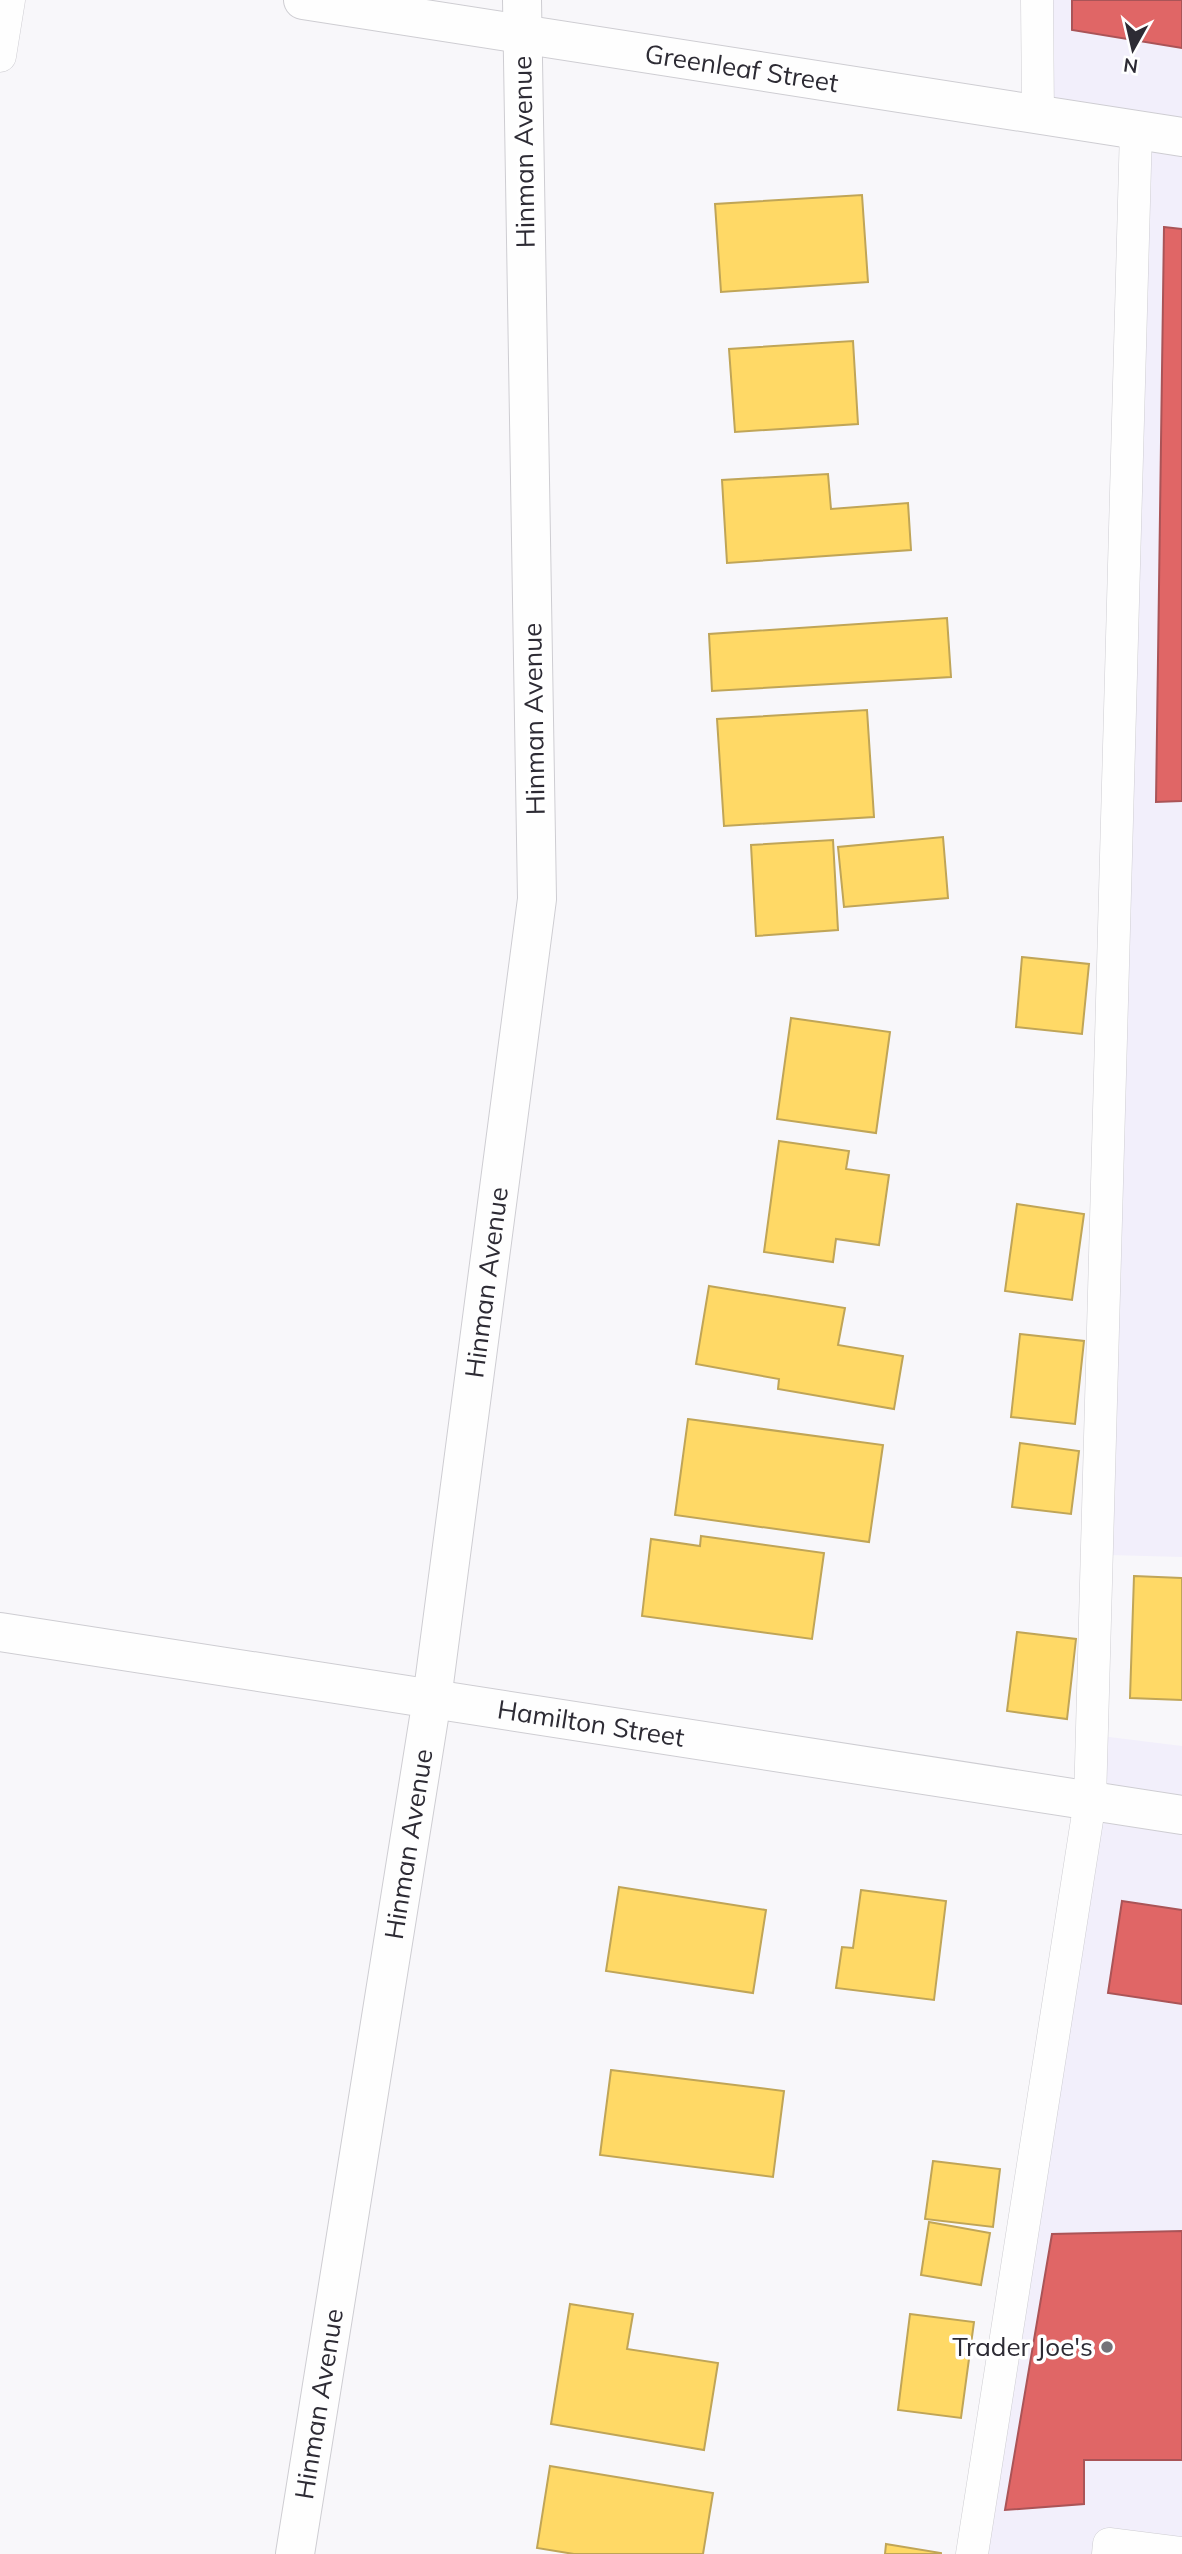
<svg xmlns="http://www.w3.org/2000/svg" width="1182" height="2554" viewBox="0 0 1182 2554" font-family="Mulish,sans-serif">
<rect width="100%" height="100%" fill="#f8f7fa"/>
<g fill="#f2effb">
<polygon points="1049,0 1182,0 1182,1557 1109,1555 1147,120 1050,106"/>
<polygon points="1101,1736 1182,1746 1182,2554 982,2554"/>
</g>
<g fill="#ffd966" stroke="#c0a557" stroke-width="2">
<polygon points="862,195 868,282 721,292 715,204"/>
<polygon points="853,341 858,424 735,432 729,349"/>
<polygon points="828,474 831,509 908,503 911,550 727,563 722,480"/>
<polygon points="947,618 951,677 712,691 709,634"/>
<polygon points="867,710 874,817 724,826 717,719"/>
<polygon points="943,837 948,898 844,907 838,847"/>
<polygon points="833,840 838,930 756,936 751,845"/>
<polygon points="1022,957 1089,964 1082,1034 1016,1027"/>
<polygon points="791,1018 890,1032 876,1133 777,1119"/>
<polygon points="779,1141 849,1151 846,1169 889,1175 879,1245 836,1239 833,1262 764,1252"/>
<polygon points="1017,1204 1084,1214 1072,1300 1005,1291"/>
<polygon points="709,1286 845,1308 838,1345 903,1356 894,1409 778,1389 779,1379 696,1364"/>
<polygon points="1020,1334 1084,1341 1075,1424 1011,1417"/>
<polygon points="688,1419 883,1445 869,1542 675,1515"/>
<polygon points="1020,1443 1079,1451 1071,1514 1012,1507"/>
<polygon points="701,1536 824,1553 812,1639 642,1616 651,1539 700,1546"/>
<polygon points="1134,1576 1182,1578 1182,1700 1130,1698"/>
<polygon points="1017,1632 1076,1639 1067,1719 1007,1711"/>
<polygon points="619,1887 766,1910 753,1993 606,1971"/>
<polygon points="861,1890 946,1901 934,2000 836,1988 842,1947 853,1948"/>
<polygon points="611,2070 784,2091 773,2177 600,2155"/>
<polygon points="933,2161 1000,2169 993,2227 925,2219"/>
<polygon points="929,2222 990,2233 981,2285 921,2275"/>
<polygon points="570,2304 633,2314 627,2349 718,2363 704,2450 551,2424"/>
<polygon points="910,2314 974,2322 961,2418 898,2410"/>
<polygon points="550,2466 713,2493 703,2554 574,2554 537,2548"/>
<polygon points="886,2544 941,2553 941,2554 885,2554"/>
</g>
<g fill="#e06666" stroke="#aa5457" stroke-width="2">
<polygon points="1072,0 1182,0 1182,48 1072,30"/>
<polygon points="1164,227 1182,229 1182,801 1156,802"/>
<polygon points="1122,1901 1182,1910 1182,2004 1108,1993"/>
<polygon points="1182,2231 1182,2460 1084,2460 1084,2504 1005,2510 1052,2234"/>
</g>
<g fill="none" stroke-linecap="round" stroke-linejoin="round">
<defs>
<g id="service">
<polyline points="1037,0 1038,115"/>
<polyline points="0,56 9,0"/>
<polyline points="972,2554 1090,1801 1136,129"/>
<polyline points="1108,2554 1109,2544 1182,2553"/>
</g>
<g id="minor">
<path id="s1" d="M303,0L1182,137"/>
<path id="s2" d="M0,1632L1182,1815"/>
<path id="s3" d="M295,2554L432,1699L537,899L522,0"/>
</g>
</defs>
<use href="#service" stroke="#cecdd2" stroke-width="33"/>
<use href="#minor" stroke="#cecdd2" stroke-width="40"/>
<use href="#service" stroke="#fefefe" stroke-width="32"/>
<use href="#minor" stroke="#fefefe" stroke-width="38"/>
</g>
<circle fill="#747279" stroke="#fff" stroke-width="2.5" cx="1107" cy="2347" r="7"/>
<g text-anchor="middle" stroke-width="7" stroke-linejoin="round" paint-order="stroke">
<g font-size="26" fill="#2d2b34" stroke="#fff">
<text dy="9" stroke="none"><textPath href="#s1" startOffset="444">Greenleaf Street</textPath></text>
<text transform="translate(524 152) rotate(-91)" y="9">Hinman Avenue</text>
<text transform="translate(534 719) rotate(-91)" y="9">Hinman Avenue</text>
<text dy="9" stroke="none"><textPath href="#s3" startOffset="1286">Hinman Avenue</textPath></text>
<text dy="9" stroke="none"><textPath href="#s2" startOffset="598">Hamilton Street</textPath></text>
<text dy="9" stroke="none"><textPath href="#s3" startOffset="719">Hinman Avenue</textPath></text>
<text dy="9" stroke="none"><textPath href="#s3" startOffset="152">Hinman Avenue</textPath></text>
</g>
<g font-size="26" fill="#2d2b34" stroke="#fff" text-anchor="end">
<text x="1093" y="2356">Trader Joe's</text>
</g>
</g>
<g transform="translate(1133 49) rotate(188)" stroke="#ffffff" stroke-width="5" paint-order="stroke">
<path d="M0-5L12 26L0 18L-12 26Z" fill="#2d2b34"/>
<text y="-10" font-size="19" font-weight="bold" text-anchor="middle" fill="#2d2b34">N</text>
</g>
</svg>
